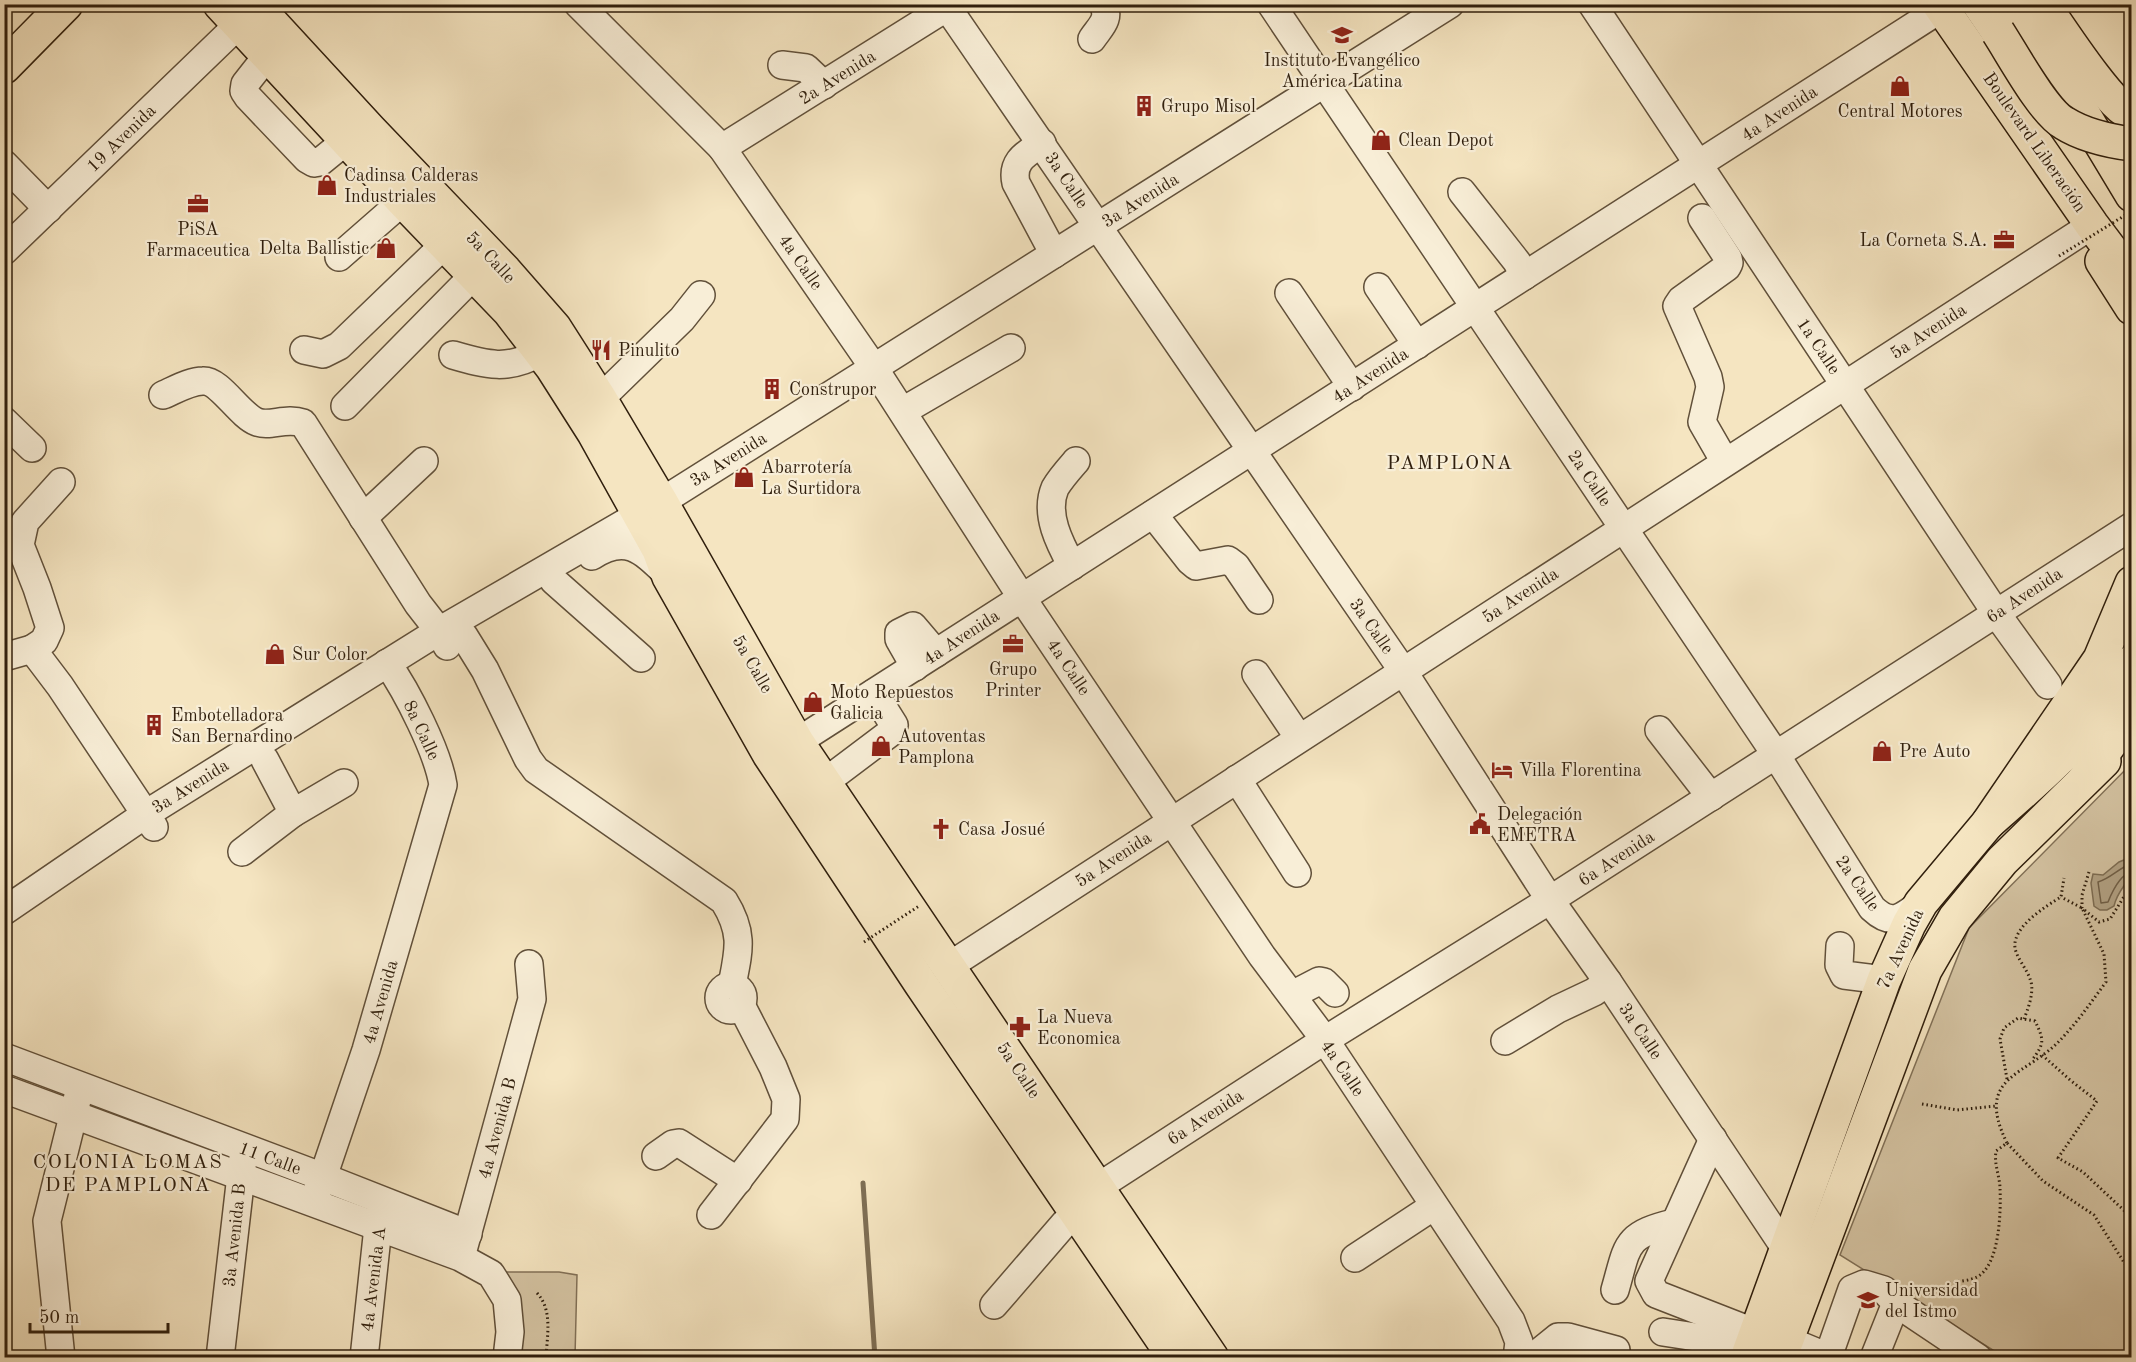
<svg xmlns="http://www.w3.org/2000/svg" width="2136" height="1362" viewBox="0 0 2136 1362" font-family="'Old Standard TT',serif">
<rect width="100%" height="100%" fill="#f5e5c1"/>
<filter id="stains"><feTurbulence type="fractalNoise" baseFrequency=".00333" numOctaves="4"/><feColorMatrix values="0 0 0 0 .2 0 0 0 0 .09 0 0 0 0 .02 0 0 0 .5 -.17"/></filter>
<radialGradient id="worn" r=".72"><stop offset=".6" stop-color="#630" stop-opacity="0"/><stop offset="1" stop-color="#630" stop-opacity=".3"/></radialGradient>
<g fill="#d4c3a2" stroke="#827158" stroke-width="1.5">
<polygon points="2131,764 2131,1357 2004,1357 1840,1255 1969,928"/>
<polygon points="502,1272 559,1272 577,1275 575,1357 513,1357"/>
</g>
<path fill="#b2a284" stroke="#7e6e54" stroke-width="1.5" d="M2131,857C2135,883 2119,884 2114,906L2107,910H2100L2094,906L2091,883L2093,874L2103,875L2119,862Z"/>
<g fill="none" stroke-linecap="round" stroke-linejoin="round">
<path stroke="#716048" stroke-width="1.5" d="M2132,863C2119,868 2110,879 2098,882L2101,903L2108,902C2112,892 2120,874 2132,872"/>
<polyline stroke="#7e6e54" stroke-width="5" points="863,1183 875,1358"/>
<defs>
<g id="minor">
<polyline points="578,4 722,148 874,368 1022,598 1262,956 1325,1040 1511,1321 1519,1342 1517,1358"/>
<path d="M1271,4L1776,755L1872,908C1892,927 1902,918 1921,903"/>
<polyline points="1592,4 1996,613 2048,685"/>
<polyline points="947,7 1403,671 1550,900 1608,982 1787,1251"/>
<path d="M1092,39C1100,27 1111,19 1103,4"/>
<polyline points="267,56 245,84 244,91 248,97 307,159 314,163 320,162 347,140"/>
<polyline points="782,65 806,68 824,85"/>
<path d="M1042,143C1026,154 1011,161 1016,183L1054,254"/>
<polyline points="722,148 952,4"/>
<polyline points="4,164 48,209"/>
<polyline points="1462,192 1517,262 1524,276"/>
<polyline points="1702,218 1728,258 1729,263 1727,267 1681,300 1677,306 1708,377 1710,387 1702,422 1725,462"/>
<polyline points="4,251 238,25"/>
<polyline points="339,257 403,201"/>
<polyline points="1378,287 1417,345"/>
<polyline points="1289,293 1352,387"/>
<polyline points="304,350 323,354 339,346 445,244"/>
<path d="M453,355C487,365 508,371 541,352"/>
<path d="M163,395C175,390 190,381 203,381C220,380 239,415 257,422C270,427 286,417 303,423L418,604L439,631L447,646"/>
<polyline points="600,399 682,319 701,295"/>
<polyline points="345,406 474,275"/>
<polyline points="903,411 1011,348"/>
<polyline points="4,421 32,448"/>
<polyline points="1153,514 1190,561 1196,566 1228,560 1236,566 1259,600"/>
<polyline points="363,518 424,461"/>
<path d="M592,556C627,533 643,551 669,576"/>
<path d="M1072,566C1060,544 1044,514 1055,488C1060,479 1069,469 1076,461"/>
<polyline points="554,581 641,658"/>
<path d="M464,636L485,670L528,759L536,770L724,901C744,933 739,950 732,985"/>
<polyline points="32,649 44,641 50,628 37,588 20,545 25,522 61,482"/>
<polyline points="4,657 32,649 60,686 154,827"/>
<polyline points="915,667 899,639 899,633 913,626 936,653"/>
<polyline points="1256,674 1299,738"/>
<polyline points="1659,730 1711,797"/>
<polyline points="797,742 1942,8"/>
<polyline points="265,760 293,813 344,783"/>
<polyline points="1237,779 1297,873"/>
<polyline points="825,782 890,733 894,725 874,693"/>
<polyline points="242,852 293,813"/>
<polyline points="4,911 146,814 439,631 661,502 1450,4"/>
<polyline points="1840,946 1839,965 1844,975 1884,980"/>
<polyline points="949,966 2092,225"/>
<circle cx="731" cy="998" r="12"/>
<polyline points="1292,995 1319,981 1324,982 1335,993"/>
<polyline points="1505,1041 1558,1009 1594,992 1608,982"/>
<polyline points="4,1057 323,1177 468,1234"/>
<polyline points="4,1089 460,1257 491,1274 507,1300 510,1332 507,1358"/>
<polyline points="1713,1139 1649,1281 1656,1294 1756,1333"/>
<polyline points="656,1156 673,1144 679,1143 738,1181"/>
<polyline points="1098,1187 1325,1040 1550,900 2132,526"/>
<path d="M313,1201L323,1177L366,1050L443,785C438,752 407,691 387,663"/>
<polyline points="711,1215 785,1119 786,1099 773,1067 741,1005"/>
<polyline points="463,1250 532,999 529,964"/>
<polyline points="1355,1258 1434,1206"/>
<path d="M1615,1290C1628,1245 1624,1235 1674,1223"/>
<polyline points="1896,1303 1978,1358"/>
<polyline points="994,1305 1064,1224 1078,1214"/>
<polyline points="1663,1332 1728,1342 1749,1351"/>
<polyline points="1787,1340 1828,1357 1852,1289 1864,1284 1884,1290 1896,1303 1874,1358"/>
<polyline points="61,1358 47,1221 78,1096"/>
<polyline points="220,1358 243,1158"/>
<polyline points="364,1358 378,1227 382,1211"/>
<polyline points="1532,1358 1558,1337 1568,1337 1616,1350"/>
</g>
<g id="major">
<polyline points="220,4 403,201 509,311 552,367 594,433 659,550 669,577 769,754 921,984 1175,1358"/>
<polyline points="254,4 370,130 505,271 554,327 600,399 661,502 797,742 1212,1358"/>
<polyline points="1979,4 1998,32"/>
<path d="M2043,4C2057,24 2113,111 2132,114"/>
<polyline points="4,67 66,4"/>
<polyline points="1747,1358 1884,980 1909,924 1921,903 1988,823 2100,659 2132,583"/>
<polyline points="1780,1358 1925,970 1955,918 2002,861 2104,761"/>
</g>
<g id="highway">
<polyline points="1939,4 2092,225 2132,278"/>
<polyline points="2012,4 2074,94"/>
<polyline points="2061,77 2132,195"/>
<polyline points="2102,261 2132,308"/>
<polyline points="2084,780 2132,713"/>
<path d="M1988,823C2042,775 2100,729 2132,662"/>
</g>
</defs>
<use href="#minor" stroke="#61503a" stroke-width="30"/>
<use href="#major" stroke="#301f0d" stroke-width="36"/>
<use href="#highway" stroke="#301f0d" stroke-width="36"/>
<g stroke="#301f0d" stroke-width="3" stroke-dasharray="1.5 3" stroke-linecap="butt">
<polyline points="2089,872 2082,895 2082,908 2099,922 2110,919 2132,884"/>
<path d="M2024,1019C2028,1009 2034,993 2031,982C2028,970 2017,959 2015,948C2012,927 2046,906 2061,897L2064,878"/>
<polyline points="2042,1055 2070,1080 2097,1101 2058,1158 2083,1172 2132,1218"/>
<path d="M2007,1079L2000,1039L2004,1028L2018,1018L2035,1021C2044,1040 2045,1043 2032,1060"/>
<polyline points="1922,1104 1957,1110 1996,1106"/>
<path d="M2007,1143C1973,1074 2028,1077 2063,1037C2079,1020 2092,1001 2106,982L2104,954L2082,908L2061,897"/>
<polyline points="2130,1273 2132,1263"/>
<path d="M1949,1283C1958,1281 1969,1281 1977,1277C2000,1265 2001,1211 2000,1187C1999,1174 1994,1164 1996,1151L2007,1143L2043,1181L2094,1215L2132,1275"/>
<path d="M537,1293C553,1310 547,1336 546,1358"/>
</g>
<use href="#minor" stroke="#f8eed7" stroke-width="27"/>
<use href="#major" stroke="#f5e5c1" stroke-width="33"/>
<use href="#highway" stroke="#f5e5c1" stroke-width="33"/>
<defs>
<path id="major-bridge" d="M1998,32C2013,55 2043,111 2064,123C2083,135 2109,141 2132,144"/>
</defs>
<use href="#major-bridge" stroke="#301f0d" stroke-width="36" stroke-linecap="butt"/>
<g stroke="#301f0d" stroke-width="3" stroke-dasharray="1.5 3" stroke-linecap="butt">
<polyline points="2059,256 2132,211"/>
<polyline points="864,942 919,906"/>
</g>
<use href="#major-bridge" stroke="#f5e5c1" stroke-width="33"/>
</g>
<defs>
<symbol id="school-bare" viewBox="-9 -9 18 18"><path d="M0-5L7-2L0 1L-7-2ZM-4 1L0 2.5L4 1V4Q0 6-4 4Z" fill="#8f2418" stroke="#f8eed7" stroke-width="2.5" paint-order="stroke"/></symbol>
<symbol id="shop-bare" viewBox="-9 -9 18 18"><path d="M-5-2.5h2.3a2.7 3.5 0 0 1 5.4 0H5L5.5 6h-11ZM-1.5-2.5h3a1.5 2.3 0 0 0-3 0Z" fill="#8f2418" stroke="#f8eed7" stroke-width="2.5" paint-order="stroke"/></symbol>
<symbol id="building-bare" viewBox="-9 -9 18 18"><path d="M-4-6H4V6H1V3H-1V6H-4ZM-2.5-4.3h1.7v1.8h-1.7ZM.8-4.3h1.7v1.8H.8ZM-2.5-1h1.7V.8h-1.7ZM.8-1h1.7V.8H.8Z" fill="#8f2418" stroke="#f8eed7" stroke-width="2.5" paint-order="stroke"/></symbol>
<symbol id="office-bare" viewBox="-9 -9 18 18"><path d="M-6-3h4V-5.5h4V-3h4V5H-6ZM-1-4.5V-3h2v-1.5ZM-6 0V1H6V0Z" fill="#8f2418" stroke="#f8eed7" stroke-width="2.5" paint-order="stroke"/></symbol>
<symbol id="restaurant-bare" viewBox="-9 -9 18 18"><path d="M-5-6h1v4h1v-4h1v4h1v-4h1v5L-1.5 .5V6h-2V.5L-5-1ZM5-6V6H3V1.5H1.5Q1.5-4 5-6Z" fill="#8f2418" stroke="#f8eed7" stroke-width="2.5" paint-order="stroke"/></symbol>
<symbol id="hotel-bare" viewBox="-9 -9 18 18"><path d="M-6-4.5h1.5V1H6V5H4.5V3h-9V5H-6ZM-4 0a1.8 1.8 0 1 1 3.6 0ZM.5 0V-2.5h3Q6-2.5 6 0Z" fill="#8f2418" stroke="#f8eed7" stroke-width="2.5" paint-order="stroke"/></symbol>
<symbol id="civic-bare" viewBox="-9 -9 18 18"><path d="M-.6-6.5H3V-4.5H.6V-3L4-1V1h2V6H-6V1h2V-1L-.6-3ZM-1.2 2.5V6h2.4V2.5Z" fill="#8f2418" stroke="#f8eed7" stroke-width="2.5" paint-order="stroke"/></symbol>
<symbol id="church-bare" viewBox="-9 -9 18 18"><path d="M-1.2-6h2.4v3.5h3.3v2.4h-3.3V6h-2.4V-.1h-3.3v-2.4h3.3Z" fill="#8f2418" stroke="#f8eed7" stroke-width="2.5" paint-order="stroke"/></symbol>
<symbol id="pharmacy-bare" viewBox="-9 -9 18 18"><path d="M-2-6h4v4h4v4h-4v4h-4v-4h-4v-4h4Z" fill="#8f2418" stroke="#f8eed7" stroke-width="2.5" paint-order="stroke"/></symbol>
<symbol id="university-bare" viewBox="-9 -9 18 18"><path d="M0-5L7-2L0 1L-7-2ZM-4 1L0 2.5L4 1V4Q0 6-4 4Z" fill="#8f2418" stroke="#f8eed7" stroke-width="2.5" paint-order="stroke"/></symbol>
</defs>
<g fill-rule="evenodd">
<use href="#school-bare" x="1327" y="20" width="30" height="30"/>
<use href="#shop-bare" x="1885" y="71" width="30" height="30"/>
<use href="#building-bare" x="1129" y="91" width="30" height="30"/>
<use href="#shop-bare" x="1366" y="125" width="30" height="30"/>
<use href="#shop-bare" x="312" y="170" width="30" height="30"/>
<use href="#office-bare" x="183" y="189" width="30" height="30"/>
<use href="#office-bare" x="1989" y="225" width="30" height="30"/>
<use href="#shop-bare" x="371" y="233" width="30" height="30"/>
<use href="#restaurant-bare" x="586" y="335" width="30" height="30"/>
<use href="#building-bare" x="757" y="374" width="30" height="30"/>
<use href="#shop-bare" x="729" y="462" width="30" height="30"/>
<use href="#office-bare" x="998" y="629" width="30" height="30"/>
<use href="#shop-bare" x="260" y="639" width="30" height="30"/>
<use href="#shop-bare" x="798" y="687" width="30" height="30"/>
<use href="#building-bare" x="139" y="710" width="30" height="30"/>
<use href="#shop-bare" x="866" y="731" width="30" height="30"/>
<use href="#shop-bare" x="1867" y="736" width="30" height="30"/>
<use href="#hotel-bare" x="1487" y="755" width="30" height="30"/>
<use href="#civic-bare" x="1465" y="809" width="30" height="30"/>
<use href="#church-bare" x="926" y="814" width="30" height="30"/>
<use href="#pharmacy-bare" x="1005" y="1012" width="30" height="30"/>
<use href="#university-bare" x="1853" y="1285" width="30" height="30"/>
</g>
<g text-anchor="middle" stroke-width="4.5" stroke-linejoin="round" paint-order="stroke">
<g font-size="18" fill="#301f0d" stroke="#f8eed7" text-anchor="start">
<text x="1342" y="66" text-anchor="middle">Instituto Evangélico<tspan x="1342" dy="21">América Latina</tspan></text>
<text x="1161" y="112">Grupo Misol</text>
<text x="1900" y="117" text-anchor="middle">Central Motores</text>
<text x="1398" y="146">Clean Depot</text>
<text x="344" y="181">Cadinsa Calderas<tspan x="344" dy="21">Industriales</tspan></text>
<text x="198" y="235" text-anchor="middle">PiSA<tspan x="198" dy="21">Farmaceutica</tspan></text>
<text x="1987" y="246" text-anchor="end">La Corneta S.A.</text>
<text x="369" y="254" text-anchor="end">Delta Ballistic</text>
<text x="618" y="356">Pinulito</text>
<text x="789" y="395">Construpor</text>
<text x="761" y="473">Abarrotería<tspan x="761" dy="21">La Surtidora</tspan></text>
<text x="292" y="660">Sur Color</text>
<text x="1013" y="675" text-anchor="middle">Grupo<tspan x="1013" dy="21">Printer</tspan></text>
<text x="830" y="698">Moto Repuestos<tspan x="830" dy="21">Galicia</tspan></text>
<text x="171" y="721">Embotelladora<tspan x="171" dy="21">San Bernardino</tspan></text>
<text x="898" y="742">Autoventas<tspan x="898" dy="21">Pamplona</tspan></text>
<text x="1899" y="757">Pre Auto</text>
<text x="1519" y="776">Villa Florentina</text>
<text x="1497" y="820">Delegación<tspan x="1497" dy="21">EMETRA</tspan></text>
<text x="958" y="835">Casa Josué</text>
<text x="1037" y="1023">La Nueva<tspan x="1037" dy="21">Economica</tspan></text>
<text x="1885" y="1296">Universidad<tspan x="1885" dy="21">del Istmo</tspan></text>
</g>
<g font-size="18" fill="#301f0d" stroke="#f8eed7">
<text transform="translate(837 77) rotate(-32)" y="6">2a Avenida</text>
<text transform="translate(1779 113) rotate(-33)" y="6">4a Avenida</text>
<text transform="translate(121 138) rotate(-44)" y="6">19 Avenida</text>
<text transform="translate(2035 142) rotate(55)" y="6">Boulevard Liberación</text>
<text transform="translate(1067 180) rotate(56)" y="6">3a Calle</text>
<text transform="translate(1140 200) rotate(-32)" y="6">3a Avenida</text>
<text transform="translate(491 257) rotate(47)" y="6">5a Calle</text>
<text transform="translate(801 262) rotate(55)" y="6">4a Calle</text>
<text transform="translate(1928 331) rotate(-33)" y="6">5a Avenida</text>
<text transform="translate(1819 346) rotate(56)" y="6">1a Calle</text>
<text transform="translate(1370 375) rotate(-33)" y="6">4a Avenida</text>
<text transform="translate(728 459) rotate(-32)" y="6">3a Avenida</text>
<text transform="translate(1590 478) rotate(56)" y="6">2a Calle</text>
<text transform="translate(1520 595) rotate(-33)" y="6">5a Avenida</text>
<text transform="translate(2024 595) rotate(-33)" y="6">6a Avenida</text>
<text transform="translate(1372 626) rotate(55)" y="6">3a Calle</text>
<text transform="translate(961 637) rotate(-33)" y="6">4a Avenida</text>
<text transform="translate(753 664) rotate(60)" y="6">5a Calle</text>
<text transform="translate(1069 667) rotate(56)" y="6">4a Calle</text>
<text transform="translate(422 730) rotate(65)" y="6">8a Calle</text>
<text transform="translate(190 786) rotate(-32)" y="6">3a Avenida</text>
<text transform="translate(1616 858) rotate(-33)" y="6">6a Avenida</text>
<text transform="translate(1113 859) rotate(-33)" y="6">5a Avenida</text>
<text transform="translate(1858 883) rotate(55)" y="6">2a Calle</text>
<text transform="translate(1900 949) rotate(-65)" y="6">7a Avenida</text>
<text transform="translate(380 1002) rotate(-74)" y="6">4a Avenida</text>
<text transform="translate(1641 1031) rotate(56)" y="6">3a Calle</text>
<text transform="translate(1343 1068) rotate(56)" y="6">4a Calle</text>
<text transform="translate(1019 1070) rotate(56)" y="6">5a Calle</text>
<text transform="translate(1205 1117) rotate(-33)" y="6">6a Avenida</text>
<text transform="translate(497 1128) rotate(-75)" y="6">4a Avenida B</text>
<text transform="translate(270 1158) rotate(20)" y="6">11 Calle</text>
<text transform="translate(234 1235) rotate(-84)" y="6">3a Avenida B</text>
<text transform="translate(373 1279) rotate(-83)" y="6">4a Avenida A</text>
</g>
<g font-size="20" letter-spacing="1.5" fill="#301f0d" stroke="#f8eed7">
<text x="1450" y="469">PAMPLONA</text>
<text x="128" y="1168">COLONIA LOMAS<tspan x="128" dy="23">DE PAMPLONA</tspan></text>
</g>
</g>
<rect width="2136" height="1362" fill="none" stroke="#f5e5c1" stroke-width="24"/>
<rect x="6" y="6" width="2124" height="1350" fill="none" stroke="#301f0d" stroke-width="3"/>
<rect x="12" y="12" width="2112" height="1338" fill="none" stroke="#301f0d" stroke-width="1.5"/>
<path d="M30 1323v9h138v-9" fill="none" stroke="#301f0d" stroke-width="3"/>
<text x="39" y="1323" font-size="18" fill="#301f0d" stroke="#f8eed7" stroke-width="4.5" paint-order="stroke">50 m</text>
<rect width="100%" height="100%" filter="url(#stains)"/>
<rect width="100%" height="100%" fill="url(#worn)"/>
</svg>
